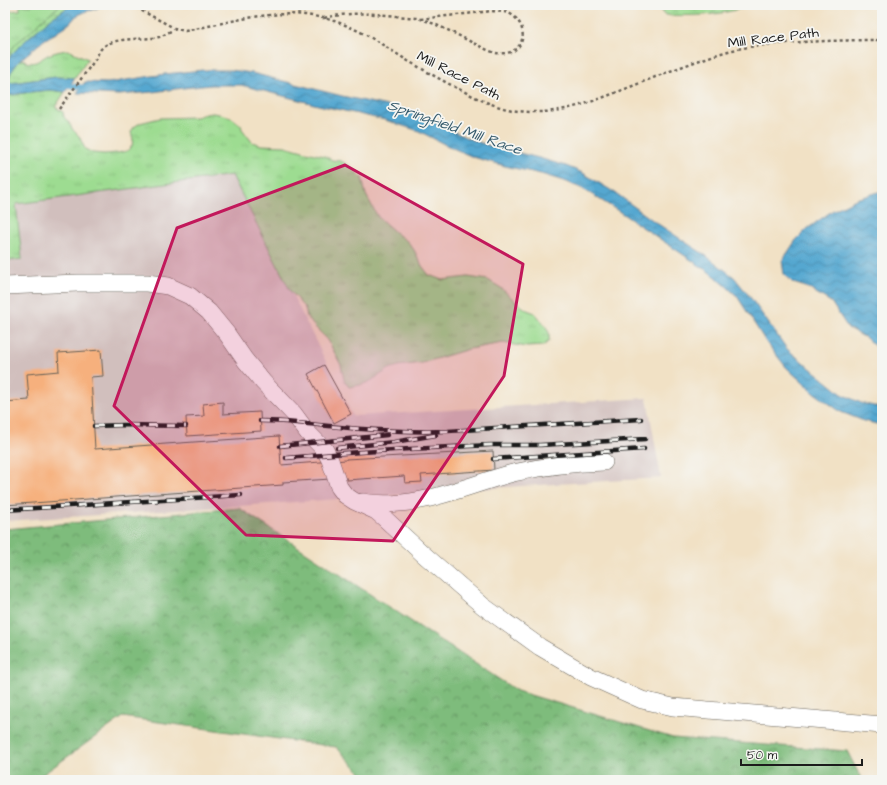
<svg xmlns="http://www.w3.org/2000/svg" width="887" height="785" viewBox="0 0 887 785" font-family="'Architects Daughter',sans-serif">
<defs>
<pattern id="grass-tufts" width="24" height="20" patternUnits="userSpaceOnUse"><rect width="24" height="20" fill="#9ddc91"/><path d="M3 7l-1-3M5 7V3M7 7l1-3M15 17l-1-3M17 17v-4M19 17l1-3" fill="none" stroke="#87bc7c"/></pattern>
<pattern id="forest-crowns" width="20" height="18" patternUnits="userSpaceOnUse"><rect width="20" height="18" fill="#7ebc7b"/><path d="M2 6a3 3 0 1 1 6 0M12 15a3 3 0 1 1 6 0" fill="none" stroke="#669864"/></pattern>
<pattern id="wetland-marsh" width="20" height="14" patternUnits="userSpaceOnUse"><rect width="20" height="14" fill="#9ddc91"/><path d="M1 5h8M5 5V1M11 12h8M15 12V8" fill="none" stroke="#87bc7c"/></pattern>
<pattern id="water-waves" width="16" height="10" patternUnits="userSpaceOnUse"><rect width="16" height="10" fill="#55a7d0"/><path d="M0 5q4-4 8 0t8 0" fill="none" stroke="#4687a8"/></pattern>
</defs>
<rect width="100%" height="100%" fill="#f6f6f2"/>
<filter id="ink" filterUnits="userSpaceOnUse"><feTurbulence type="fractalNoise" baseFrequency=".025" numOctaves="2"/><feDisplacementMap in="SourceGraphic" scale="8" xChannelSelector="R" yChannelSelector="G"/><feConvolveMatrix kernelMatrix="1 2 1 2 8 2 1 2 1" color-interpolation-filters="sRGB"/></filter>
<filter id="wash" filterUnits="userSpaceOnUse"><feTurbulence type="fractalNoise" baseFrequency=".012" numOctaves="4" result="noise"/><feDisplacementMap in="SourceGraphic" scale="16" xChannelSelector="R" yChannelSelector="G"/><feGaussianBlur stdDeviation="0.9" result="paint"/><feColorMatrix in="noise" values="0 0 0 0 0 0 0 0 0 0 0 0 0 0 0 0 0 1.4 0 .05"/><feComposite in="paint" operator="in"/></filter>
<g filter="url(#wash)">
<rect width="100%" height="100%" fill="#f1e1c5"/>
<polygon fill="#d1bfbd" points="233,175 353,416 647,398 661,478 521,486 238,506 5,521 5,261 22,259 16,204"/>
<g fill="url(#grass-tufts)" stroke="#5c7c56">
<polygon points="20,5 61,5 47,16 14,47 11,51 11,55 5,66 5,12 20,10"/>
<path d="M68,50L88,59L75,78L56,77L11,83L9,82C8,73 15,67 20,60H25L26,62C36,65 40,59 48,55C55,52 61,51 68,50Z"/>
<polygon points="50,90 65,92 55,107 63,112 64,117 69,123 73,130 79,136 85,149 93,153 104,154 118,153 127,151 132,146 133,139 131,132 134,127 140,123 160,118 196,117 205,114 213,113 224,115 232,118 241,125 242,129 252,142 261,145 285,146 306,152 324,156 332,160 341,161 350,166 362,178 366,195 378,217 396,233 408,242 414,250 422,266 429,275 442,280 468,277 488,280 501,288 516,302 527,310 535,313 545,325 549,333 549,341 543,346 527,347 503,343 469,349 422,363 398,366 389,369 369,382 360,385 349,387 344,380 341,365 328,340 314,326 307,317 305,308 300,303 298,299 291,292 232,175 16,204 22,259 5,261 5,96 30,92"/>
</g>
<polygon fill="url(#forest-crowns)" stroke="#4d6c4c" points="239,508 517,691 673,738 847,751 862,780 368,780 336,747 123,717 35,780 5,780 5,529"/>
<g fill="url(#wetland-marsh)" stroke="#5c7c56">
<path d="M61,5H72C50,17 28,37 11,55C11,51 12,49 14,46C18,41 23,38 28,34C38,23 49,13 61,5Z"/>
<path d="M661,5L698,6L705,5H756C747,7 739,9 731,11C710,16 687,16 665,15L662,11Z"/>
</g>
<g fill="url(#water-waves)" stroke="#386276">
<polygon points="72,5 104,5 93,10 87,11 76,16 70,23 56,33 44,40 20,60 11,72 8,80 9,82 11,83 56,77 75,78 65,92 50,90 30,92 5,96 5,66 11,55 24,42 50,19"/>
<polygon points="203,70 231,70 252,73 342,96 410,111 433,121 467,138 487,145 539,158 566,166 583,173 617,194 655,222 705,255 734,277 750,297 787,349 842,394 861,403 882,408 882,425 864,421 841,412 813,392 786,367 766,342 737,296 715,276 620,212 583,189 567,182 541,174 505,166 473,157 446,145 419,131 385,120 318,105 241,85 211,85 183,88 152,92 119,95 77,93 85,82 108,83 165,74"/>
<polygon points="882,191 882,351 879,350 866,338 848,328 831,302 806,287 793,283 784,274 782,261 796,240 807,229 832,211 856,199"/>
</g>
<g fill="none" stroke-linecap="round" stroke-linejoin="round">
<polyline stroke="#55a7d0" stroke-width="5" points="65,85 89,88"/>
</g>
<g id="blocks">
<g fill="#f6b07d">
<polygon points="101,350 103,376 91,377 95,449 279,436 281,465 346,460 346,459 493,451 494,470 421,475 422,482 405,483 404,476 347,480 347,478 283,482 283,485 5,505 5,402 29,400 27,374 59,371 58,353"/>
<polygon points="324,365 351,414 334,423 308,374"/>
<polygon points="223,402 223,414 260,412 261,431 187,436 186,417 204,416 203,404"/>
</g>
</g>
</g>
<g filter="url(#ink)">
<use href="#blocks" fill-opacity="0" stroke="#676157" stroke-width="1"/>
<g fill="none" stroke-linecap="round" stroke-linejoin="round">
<defs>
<g id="minor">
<polyline points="5,286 78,283 147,283 168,286 190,296 209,312 227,334 245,360 263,382 294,414 308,433 325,450 330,460 339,487 345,495 354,501 376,511 383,517 422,553 483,606 540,647 591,677 642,700 673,707 882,725"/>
<path d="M362,502C415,511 464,486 513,473C543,466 573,463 604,462"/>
</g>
</defs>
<use href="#minor" stroke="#676157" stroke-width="18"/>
<g stroke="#676157" stroke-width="2.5" stroke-dasharray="3 3" stroke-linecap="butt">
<path d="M131,5L176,29L185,31C231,22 276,7 323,18C355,25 381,44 408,61C426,71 444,82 463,91C486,103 507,112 533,112C559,113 583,105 607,96C644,82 680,66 718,54C740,47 763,45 786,43C818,41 850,40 882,40"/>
<path d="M324,18C350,12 370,13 396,16C404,17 413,17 421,19C439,25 456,34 473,43C480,46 488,51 496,53C501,54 509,53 513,51C527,43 525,24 512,15C506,11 499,12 492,11L420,19"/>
<path d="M59,109L97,57C102,34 141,41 159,37C165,35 170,31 176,29"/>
</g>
<use href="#minor" stroke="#fff" stroke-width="17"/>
<defs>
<g id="rail">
<path d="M260,421C294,421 328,427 362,429C391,431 420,432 448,431L641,419"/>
<polyline points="94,426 125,425 186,426"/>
<polyline points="280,446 387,435"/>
<polyline points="337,448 394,442 436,435"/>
<polyline points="286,458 346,453 410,449 491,445 540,445 645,439"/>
<polyline points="493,459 644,449"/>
<polyline points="5,510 241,495"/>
</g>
</defs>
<use href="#rail" stroke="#1c1c1c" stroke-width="4.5"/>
<use href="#rail" stroke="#f6f6f2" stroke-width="3" stroke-dasharray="9" stroke-linecap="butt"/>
</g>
</g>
<path fill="#c2185b" fill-opacity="0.2" stroke="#c2185b" stroke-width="3" stroke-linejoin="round" d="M345,165L523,264L504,376L393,541L246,535L114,406L177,228Z"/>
<g text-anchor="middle" stroke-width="3.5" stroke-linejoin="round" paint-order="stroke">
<g font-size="14" fill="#1c1c1c" stroke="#f6f6f2">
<text transform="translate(773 37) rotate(-7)" y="5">Mill Race Path</text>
<text transform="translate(459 75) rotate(27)" y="5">Mill Race Path</text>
</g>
<g font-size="15" font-style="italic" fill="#365b6d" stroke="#f6f6f2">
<text transform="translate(455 127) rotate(19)" y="5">Springfield Mill Race</text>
</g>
</g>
<rect width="887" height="785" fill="none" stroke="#f6f6f2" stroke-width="20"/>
<path d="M741 759v6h121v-6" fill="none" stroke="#1c1c1c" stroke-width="2"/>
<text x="747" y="759" font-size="12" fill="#1c1c1c" stroke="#f6f6f2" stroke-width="3" paint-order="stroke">50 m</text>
</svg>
